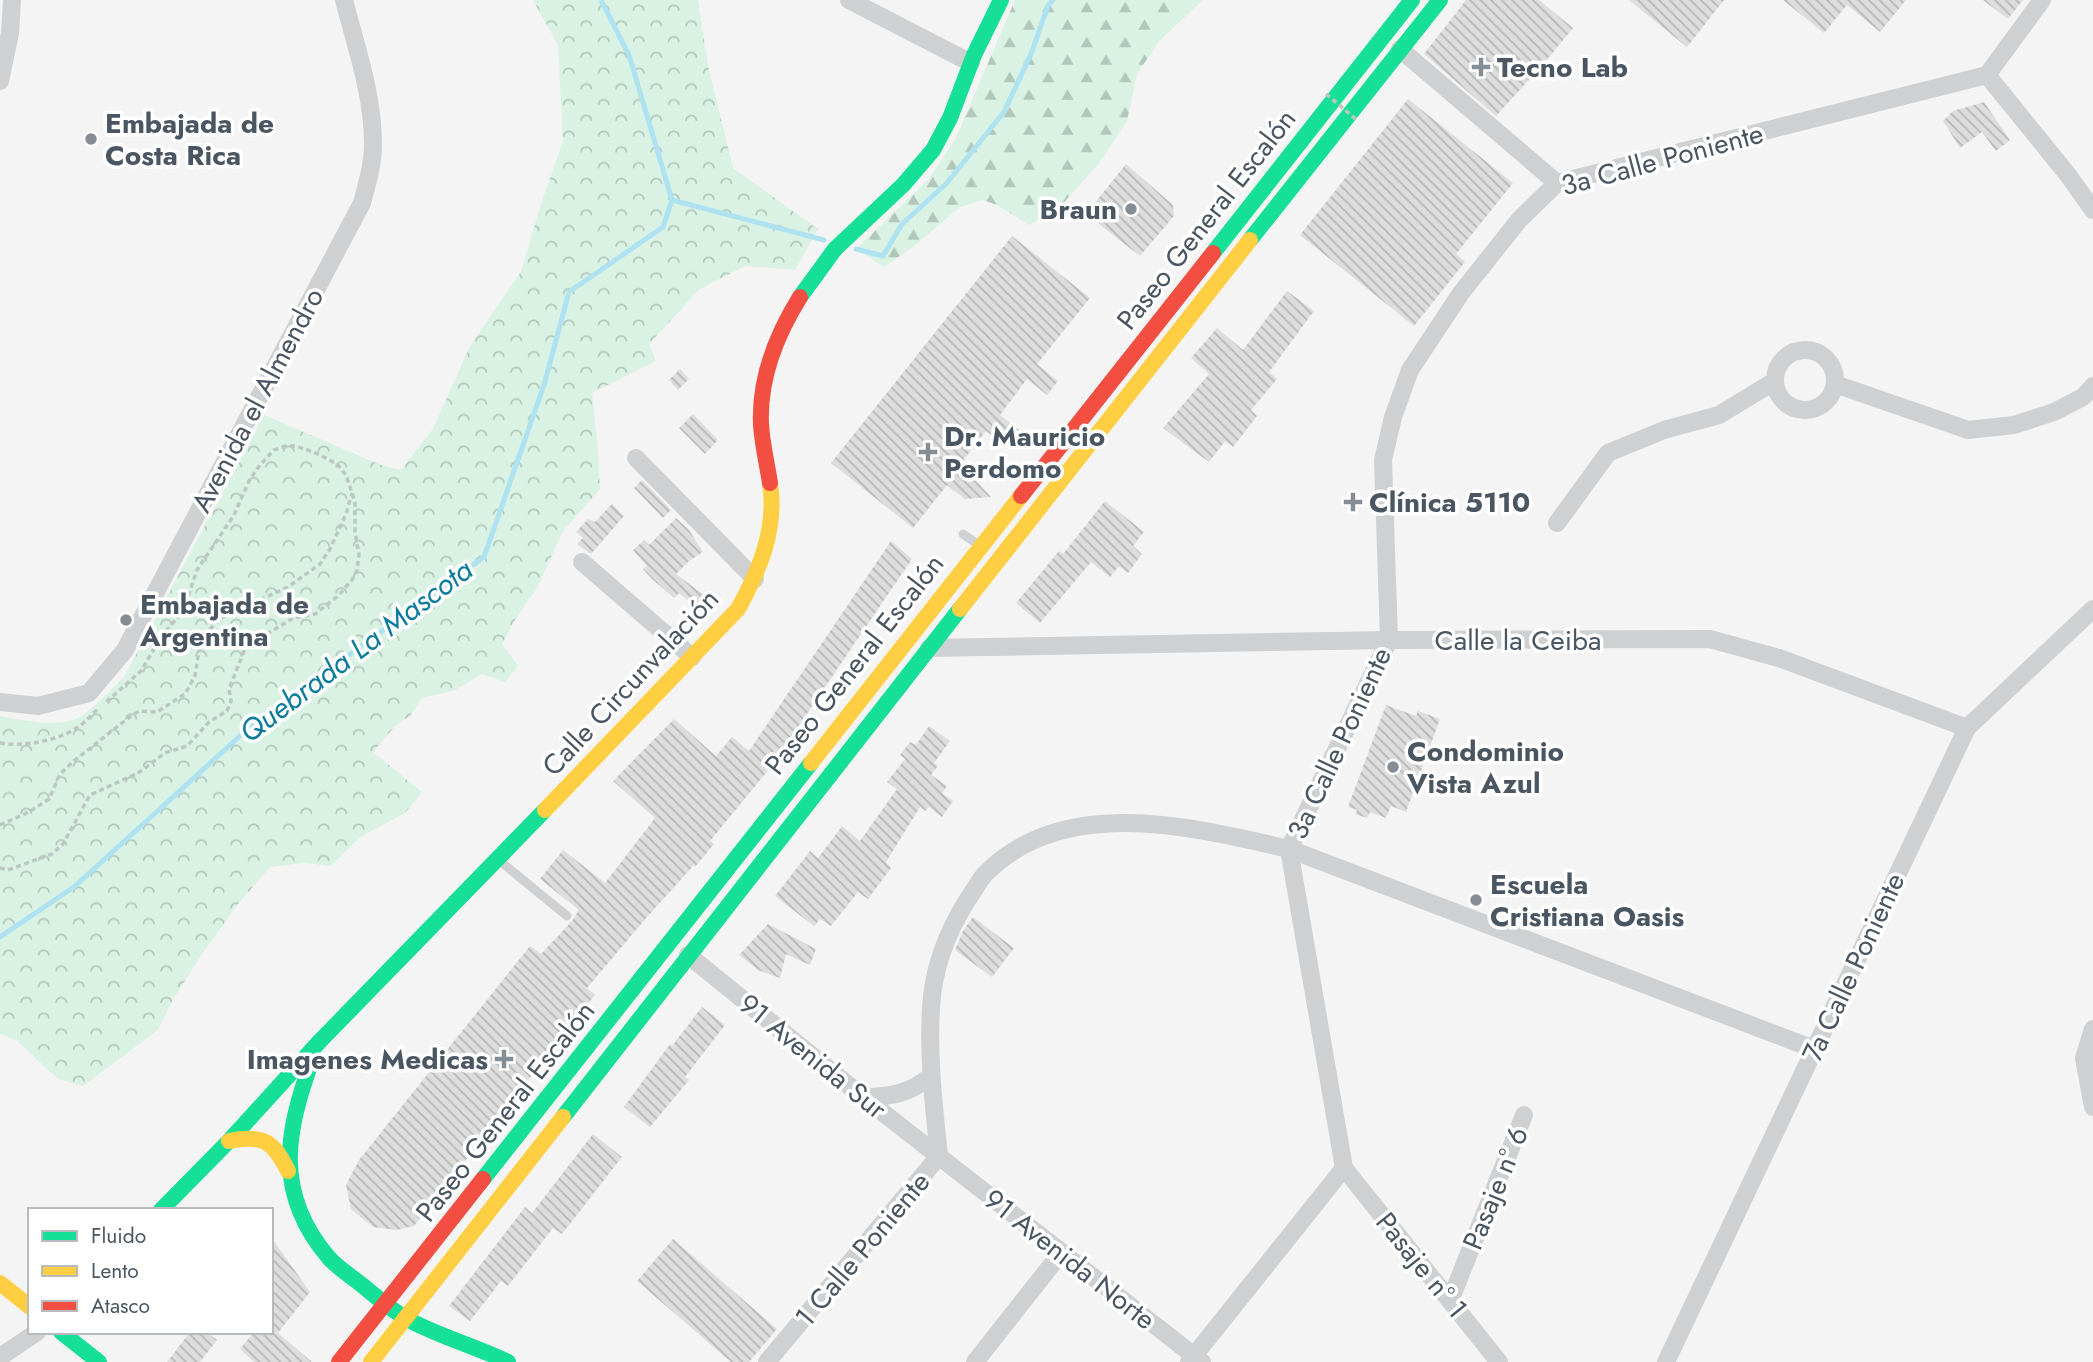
<svg xmlns="http://www.w3.org/2000/svg" width="2093" height="1362" viewBox="0 0 2093 1362" font-family="Jost,sans-serif">
<defs>
<pattern id="forest-firs" width="22" height="20" patternUnits="userSpaceOnUse" patternTransform="scale(1.75)"><rect width="22" height="20" fill="#d9f2e3"/><path d="M5 1l3.5 6h-7zM16 11l3.5 6h-7z" fill="#b2c7bb"/></pattern>
<pattern id="park-crowns" width="20" height="18" patternUnits="userSpaceOnUse" patternTransform="scale(1.75)"><rect width="20" height="18" fill="#d9f2e3"/><path d="M2 6a3 3 0 1 1 6 0M12 15a3 3 0 1 1 6 0" fill="none" stroke="#b2c7bb"/></pattern>
<pattern id="building-back-hatch" width="6" height="6" patternUnits="userSpaceOnUse" patternTransform="scale(1.75)"><rect width="6" height="6" fill="#ddddde"/><path d="M-1 5l2 2M0 0l6 6M5-1l2 2" fill="none" stroke="#b5b6b7"/></pattern>
</defs>
<rect width="100%" height="100%" fill="#f4f4f4"/>
<polygon fill="url(#forest-firs)" points="1015,0 1203,0 1159,41 1137,74 1127,121 1099,163 1060,207 1029,225 997,205 983,200 960,207 913,247 884,267 856,249 929,179 956,138"/>
<path fill="url(#park-crowns)" d="M533,0H698L708,66L733,168L818,229L795,270L745,266L700,289L649,344L656,361L592,393L598,450L600,489L563,531L537,588L515,620L502,644L518,666L505,682L482,674L455,690L422,698L410,716L395,726L373,752L422,792L405,813L360,837L331,866L305,863L270,867L238,904L202,954L172,1001L158,1030L83,1086L58,1079L16,1040L0,1034V716C21,720 58,728 78,718C95,708 110,690 124,677L264,415L381,465L401,470L433,429L470,346L521,272L540,207L563,141L558,45Z"/>
<g fill="none" stroke-linecap="round" stroke-linejoin="round">
<g stroke="#aee2f0" stroke-width="5">
<polyline points="672,200 824,240"/>
<polyline points="856,249 883,256 902,224 946,184 1004,112 1031,54 1048,6 1053,0"/>
<polyline points="0,937 74,887 251,726 484,557 544,385 569,292 663,227 672,200 629,55 601,0"/>
</g>
</g>
<g fill="url(#building-back-hatch)">
<polygon points="1466,0 1539,0 1573,28 1545,62 1496,116 1424,54"/>
<polygon points="1629,0 1724,0 1687,47"/>
<polygon points="1783,0 1906,0 1880,32 1847,5 1824,33"/>
<polygon points="1983,0 2023,0 2008,19"/>
<polygon points="1408,99 1513,183 1456,254 1465,262 1414,326 1300,235"/>
<polygon points="1984,102 2010,140 1996,151 1982,132 1960,148 1943,121 1953,111"/>
<polygon points="1126,164 1173,205 1174,216 1140,256 1086,214"/>
<polygon points="1012,236 1090,298 1037,364 1058,381 1047,395 1027,379 1000,415 1019,430 1006,447 986,431 958,467 978,483 991,497 965,499 947,485 913,528 831,463"/>
<polygon points="1287,291 1314,311 1269,372 1277,379 1251,410 1257,416 1233,447 1225,441 1209,462 1163,428 1209,374 1191,358 1217,328 1243,350"/>
<polygon points="680,369 689,379 678,390 669,380"/>
<polygon points="693,414 718,440 705,454 679,428"/>
<polygon points="642,480 671,510 663,518 634,488"/>
<polygon points="1105,501 1144,532 1133,546 1142,554 1128,573 1119,566 1110,577 1091,562 1040,623 1016,603 1059,551 1063,554"/>
<polygon points="612,504 624,516 591,554 577,544 583,538 576,532 588,519 595,522"/>
<polygon points="676,518 689,530 703,552 689,561 676,574 709,599 700,611 679,593 674,598 652,579 643,569 647,566 633,550 644,540 649,545"/>
<polygon points="891,541 912,559 770,768 710,841 714,844 695,867 694,865 647,917 587,988 595,995 414,1226 396,1230 373,1227 351,1209 346,1185 359,1160 530,946 541,954 572,921 579,910 540,879 563,850 605,883 655,818 613,781 674,719 716,756 732,737 749,751"/>
<polygon points="1386,705 1416,716 1418,711 1440,719 1406,812 1391,806 1386,818 1370,812 1367,818 1355,814 1357,810 1348,807"/>
<polygon points="929,726 950,741 934,763 938,766 931,775 947,786 942,793 953,801 942,817 929,807 925,811 920,807 886,862 891,868 868,899 858,892 831,926 820,919 814,926 775,896 810,851 818,858 842,826 860,841 897,789 887,782 905,759 900,755 910,742 916,745"/>
<polygon points="973,917 1014,948 992,977 955,950 963,931"/>
<polygon points="768,924 816,949 810,965 786,954 780,978 758,970 739,955"/>
<polygon points="702,1007 725,1025 685,1077 689,1080 650,1127 624,1107 670,1044 672,1046"/>
<polygon points="593,1134 622,1157 562,1234 553,1228 508,1286 501,1281 470,1321 449,1306 525,1207 532,1213"/>
<polygon points="271,1237 310,1292 278,1333 312,1362 254,1362 240,1349 254,1332 271,1332"/>
<polygon points="673,1239 777,1329 749,1362 731,1362 637,1281"/>
<polygon points="190,1332 206,1332 217,1340 200,1362 167,1362"/>
</g>
<g fill="none" stroke-linecap="round" stroke-linejoin="round">
<g stroke="#bcc7c4" stroke-width="3.5" stroke-dasharray="5 3.5" stroke-linecap="butt">
<path d="M0,743C24,747 57,741 78,727C86,722 92,714 99,708"/>
<polyline points="0,825 29,812 49,799 60,774 75,760 127,719 139,711 157,712 185,694 195,676 200,644 205,635 219,619 288,587 320,564 330,549 346,514 352,493"/>
<polyline points="0,868 8,870 52,854 63,844 90,795 138,773 165,753 187,746 209,722 227,711 231,701 229,689 246,646 252,640 267,634 293,618 315,614 338,596 352,580 357,570 359,555 355,532 355,502 346,475 337,464 318,454 296,446 286,446 274,450 260,465 249,481 234,515 197,570 183,611 161,637 141,671 105,703"/>
</g>
<g stroke="#ced0d2" stroke-width="9">
<polyline points="963,534 979,545"/>
<polyline points="500,861 567,916"/>
</g>
<g stroke="#ced0d2" stroke-width="18">
<polyline points="849,0 971,63"/>
<polyline points="1400,49 1557,183"/>
<polyline points="1987,75 2068,175 2093,210"/>
<polyline points="1987,75 2042,0"/>
<polyline points="0,81 10,33 12,0"/>
<circle cx="1805" cy="380" r="30"/>
<polyline points="1835,384 1968,430 2014,425 2054,412 2083,397 2093,386"/>
<polyline points="636,458 755,579"/>
<polyline points="1557,523 1608,453 1664,430 1719,415 1775,381"/>
<polyline points="582,562 692,657"/>
<polyline points="929,648 1389,640 1710,639 1779,658 1967,728"/>
<path d="M0,702L38,706L89,693L125,650L362,203C367,184 373,164 373,144C373,95 356,47 344,0"/>
<polyline points="688,955 863,1097 1202,1362"/>
<polyline points="2093,1029 2084,1058 2093,1107"/>
<path d="M863,1097C890,1097 909,1094 931,1076"/>
<polyline points="1450,1301 1524,1115"/>
<polyline points="0,1357 37,1332"/>
<path d="M767,1362L939,1156C934,1107 928,1058 931,1008C933,968 947,932 968,899C974,891 979,880 986,873C1065,794 1193,827 1289,849L1814,1049"/>
<polyline points="975,1362 1061,1253"/>
<polyline points="1189,1362 1344,1168"/>
<polyline points="1499,1362 1344,1168 1289,849 1389,640 1383,460 1393,417 1410,370 1461,293 1519,220 1557,183 1987,75"/>
<polyline points="1666,1362 1967,728 2093,609"/>
</g>
<g stroke="#16e098" stroke-width="16">
<polyline points="1250,240 1440,0"/>
<polyline points="1213,253 1412,0"/>
<polyline points="800,297 835,249 903,185 933,150 950,118 974,55 1001,0"/>
<path d="M313,1058C285,1131 274,1194 329,1258C339,1269 351,1276 362,1285C380,1300 397,1315 419,1325C448,1339 479,1348 508,1362"/>
<polyline points="563,1117 960,609"/>
<polyline points="483,1179 811,763"/>
<polyline points="161,1210 229,1141 320,1041 545,810"/>
<polyline points="61,1332 99,1362"/>
</g>
<g stroke="#ffcf43" stroke-width="16">
<polyline points="960,609 1250,240"/>
<polyline points="811,763 1021,496"/>
<path d="M545,810L738,609C760,569 777,529 770,483"/>
<path d="M229,1141C263,1134 273,1141 288,1171"/>
<polyline points="0,1283 30,1307"/>
<polyline points="371,1362 563,1117"/>
</g>
<g stroke="#f24e42" stroke-width="16">
<path d="M770,483C767,463 762,444 761,424C759,379 777,334 800,297"/>
<polyline points="1021,496 1213,253"/>
<polyline points="339,1362 483,1179"/>
</g>
<polyline stroke="#bcc7c4" stroke-width="3.5" stroke-dasharray="5 3.5" stroke-linecap="butt" points="1326,94 1357,120"/>
</g>
<g fill="#868d94" stroke="#fff" stroke-width="2.5">
<path d="M1477.5 56.5h7v7h7v7h-7v7h-7v-7h-7v-7h7z"/>
<circle cx="91" cy="139" r="7"/>
<circle cx="1131" cy="209" r="7"/>
<path d="M924.5 441.5h7v7h7v7h-7v7h-7v-7h-7v-7h7z"/>
<path d="M1349.5 491.5h7v7h7v7h-7v7h-7v-7h-7v-7h7z"/>
<circle cx="126" cy="620" r="7"/>
<circle cx="1393" cy="767" r="7"/>
<circle cx="1476" cy="900" r="7"/>
<path d="M500.5 1048.5h7v7h7v7h-7v7h-7v-7h-7v-7h7z"/>
</g>
<g text-anchor="middle" stroke-width="7" stroke-linejoin="round" paint-order="stroke">
<g font-size="28" font-weight="bold" fill="#4a5661" stroke="#fff" text-anchor="start">
<text x="1497" y="77">Tecno Lab</text>
<text x="105" y="133">Embajada de<tspan x="105" dy="32">Costa Rica</tspan></text>
<text x="1117" y="219" text-anchor="end">Braun</text>
<text x="944" y="446">Dr. Mauricio<tspan x="944" dy="32">Perdomo</tspan></text>
<text x="1369" y="512">Clínica 5110</text>
<text x="140" y="614">Embajada de<tspan x="140" dy="32">Argentina</tspan></text>
<text x="1407" y="761">Condominio<tspan x="1407" dy="32">Vista Azul</tspan></text>
<text x="1490" y="894">Escuela<tspan x="1490" dy="32">Cristiana Oasis</tspan></text>
<text x="488" y="1069" text-anchor="end">Imagenes Medicas</text>
</g>
<g font-size="28" fill="#4a5661" stroke="#fff">
<text transform="translate(1662 159) rotate(-15)" y="10">3a Calle Poniente</text>
<text transform="translate(1206 219) rotate(-52)" y="10">Paseo General Escalón</text>
<text transform="translate(257 400) rotate(-62)" y="10">Avenida el Almendro</text>
<text x="1518" y="650">Calle la Ceiba</text>
<text transform="translate(854 664) rotate(-52)" y="10">Paseo General Escalón</text>
<text transform="translate(630 682) rotate(-47)" y="10">Calle Circunvalación</text>
<text transform="translate(1339 743) rotate(-65)" y="10">3a Calle Poniente</text>
<text transform="translate(1853 967) rotate(-65)" y="10">7a Calle Poniente</text>
<text transform="translate(813 1056) rotate(39)" y="10">91 Avenida Sur</text>
<text transform="translate(505 1111) rotate(-52)" y="10">Paseo General Escalón</text>
<text transform="translate(1495 1188) rotate(-68)" y="10">Pasaje n° 6</text>
<text transform="translate(862 1249) rotate(-50)" y="10">1 Calle Poniente</text>
<text transform="translate(1070 1259) rotate(38)" y="10">91 Avenida Norte</text>
<text transform="translate(1422 1265) rotate(51)" y="10">Pasaje n° 1</text>
</g>
<g font-size="30" font-style="italic" fill="#0c7c9b" stroke="#fff">
<text transform="translate(356 651) rotate(-37)" y="10">Quebrada La Mascota</text>
</g>
</g>
<rect x="28" y="1208" width="245" height="126" fill="#ffffff" stroke="#b7bbc0" stroke-width="2"/>
<rect x="42" y="1231" width="35" height="10" fill="#16e098" stroke="#b7bbc0" stroke-width="2"/>
<text x="91" y="1243" font-size="21" fill="#4a5661">Fluido</text>
<rect x="42" y="1266" width="35" height="10" fill="#ffcf43" stroke="#b7bbc0" stroke-width="2"/>
<text x="91" y="1278" font-size="21" fill="#4a5661">Lento</text>
<rect x="42" y="1301" width="35" height="10" fill="#f24e42" stroke="#b7bbc0" stroke-width="2"/>
<text x="91" y="1313" font-size="21" fill="#4a5661">Atasco</text>
</svg>
